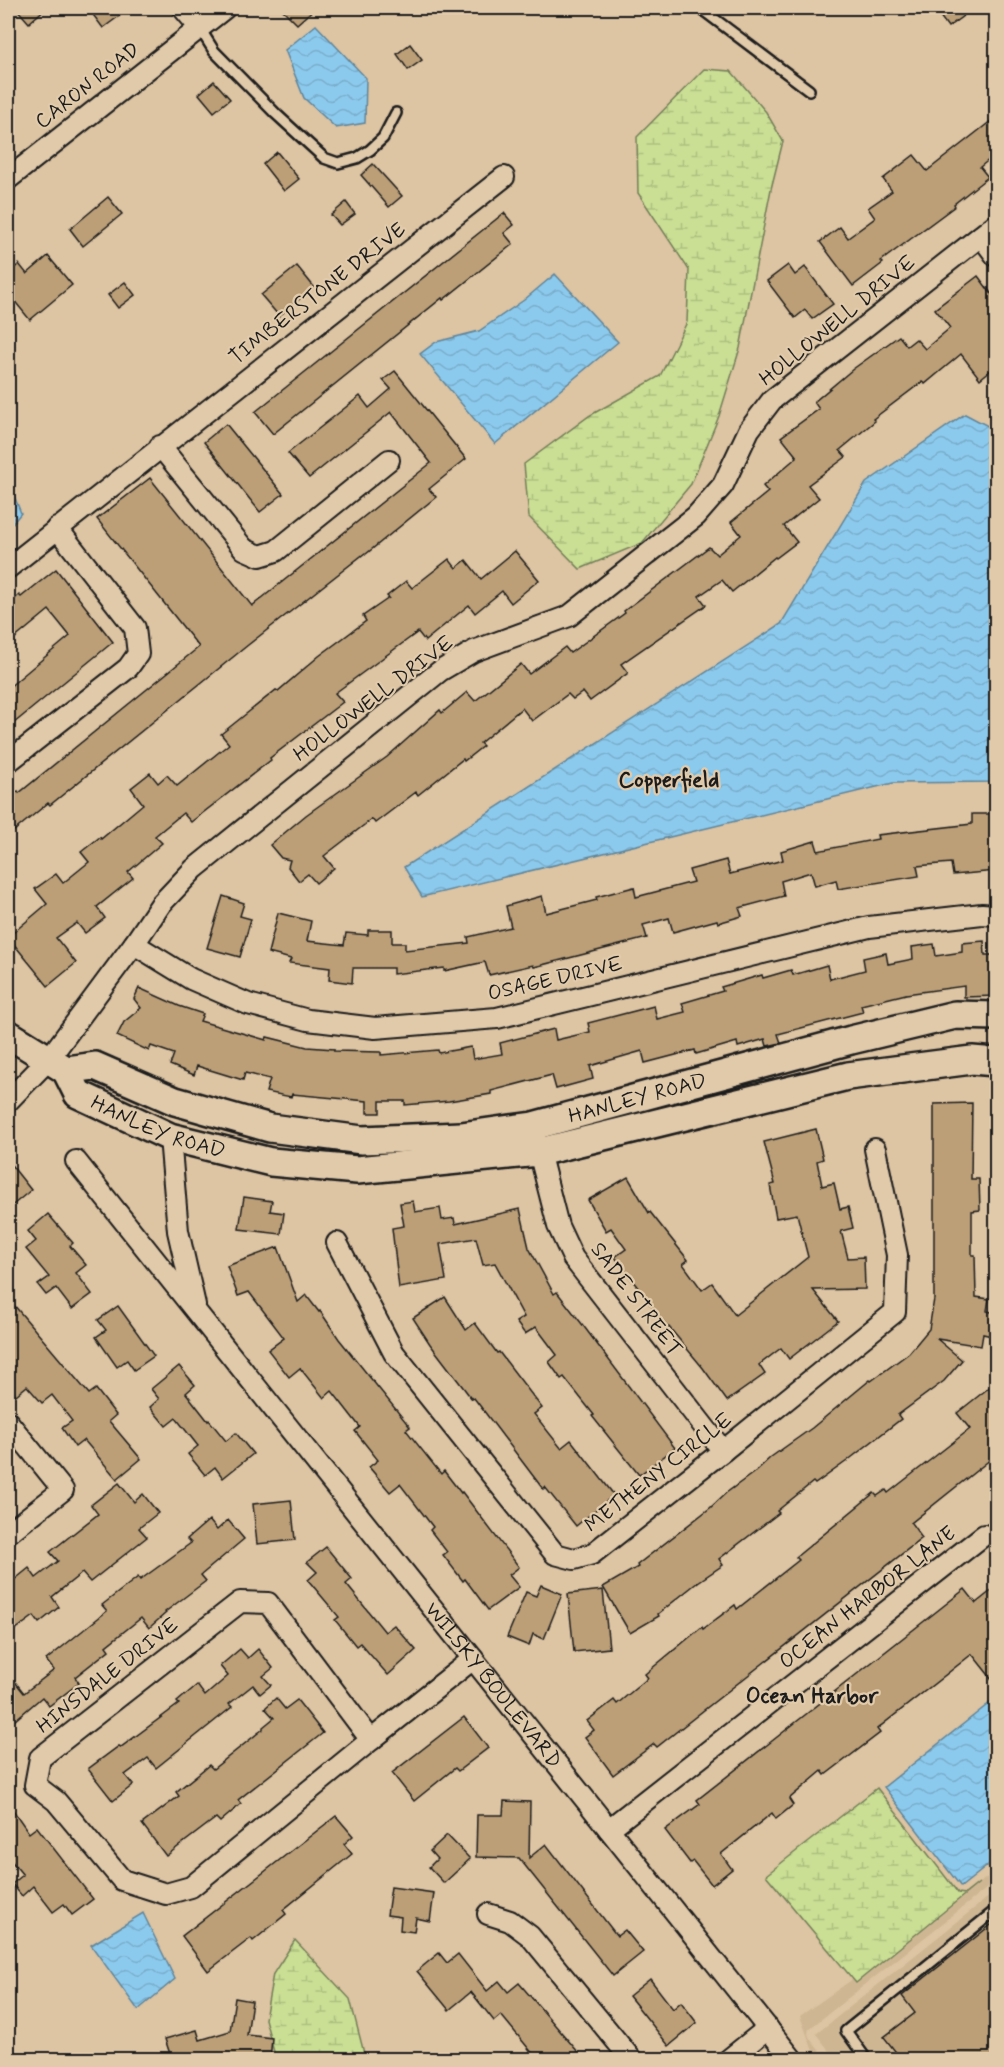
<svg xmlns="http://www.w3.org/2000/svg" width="1004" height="2067" viewBox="0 0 1004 2067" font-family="Mynerve,sans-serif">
<defs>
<pattern id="wetland-marsh" width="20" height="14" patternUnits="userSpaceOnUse" patternTransform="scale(1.5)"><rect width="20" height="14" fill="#cadf94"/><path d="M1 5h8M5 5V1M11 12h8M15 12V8" fill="none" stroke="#adbf7f"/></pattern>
<pattern id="water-waves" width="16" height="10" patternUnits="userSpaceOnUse" patternTransform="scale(1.5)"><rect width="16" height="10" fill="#8ccaed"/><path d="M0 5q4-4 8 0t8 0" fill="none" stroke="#78adcb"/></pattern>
</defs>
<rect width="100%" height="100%" fill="#ddc4a2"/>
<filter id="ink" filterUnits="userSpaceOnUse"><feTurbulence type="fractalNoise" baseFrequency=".0167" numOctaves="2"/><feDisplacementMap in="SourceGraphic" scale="12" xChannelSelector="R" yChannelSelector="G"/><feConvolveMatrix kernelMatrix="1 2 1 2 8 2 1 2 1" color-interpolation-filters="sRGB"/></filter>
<g filter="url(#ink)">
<g fill="#cfb693">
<polygon points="996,1870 996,1881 809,2029 808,2034 810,2039 826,2059 816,2059 800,2016 853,1979 857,1983"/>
<polygon points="996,1891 996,2059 836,2059 816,2034"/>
</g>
<g fill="url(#wetland-marsh)" stroke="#737e58" stroke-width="1.5">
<polygon points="704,69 731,71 766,112 783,141 771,189 740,348 719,416 691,484 642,543 580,569 529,517 524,464 589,416 660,376 687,322 689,270 638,193 637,137"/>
<polygon points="877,1788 958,1893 965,1894 979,1883 856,1983 766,1875"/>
<polygon points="295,1940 350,1999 365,2057 362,2060 276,2059 265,2019 273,1974"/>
</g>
<g fill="url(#water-waves)" stroke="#5f8499" stroke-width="1.5">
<polygon points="316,25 366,78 365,123 336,128 304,98 285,50"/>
<polygon points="555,274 618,342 495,444 420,354 436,342 479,331 524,300"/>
<polygon points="965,414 988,426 996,438 996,782 893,783 422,897 404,867 781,624 866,483"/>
<polygon points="8,481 21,513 8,529"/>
<polygon points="996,1698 996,1859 961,1887 884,1787"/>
<polygon points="143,1913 175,1979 138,2010 91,1945"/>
</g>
<g fill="#bc9f77" stroke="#1c1c1c" stroke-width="1.5">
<polygon points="16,8 46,8 29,23"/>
<polygon points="88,8 130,8 103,28"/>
<polygon points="281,8 315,8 297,24"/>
<polygon points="934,8 974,8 948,27"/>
<polygon points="410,44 422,60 408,70 397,54"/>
<polygon points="214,81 230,99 214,112 199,94"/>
<polygon points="996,117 996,154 980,167 988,177 954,204 955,206 881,261 883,263 853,286 820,242 840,227 848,238 875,218 868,208 892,191 883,179 914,155 927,171"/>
<polygon points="277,152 299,179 284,191 263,164"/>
<polygon points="373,164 402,196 389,207 361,175"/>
<polygon points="108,197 122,214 83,246 70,229"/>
<polygon points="346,202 355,214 340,225 331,215"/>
<polygon points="504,213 514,225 504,233 513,244 443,300 442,298 273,434 255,412"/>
<polygon points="48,256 72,285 30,320 8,293 8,274 19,264 27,274"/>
<polygon points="788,265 795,275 805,267 833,304 812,319 805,310 795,318 767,281"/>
<polygon points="297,266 314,287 279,316 261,295"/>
<polygon points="978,276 996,300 996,366 980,379 961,354 925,384 922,382 873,419 875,421 840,450 846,457 808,485 819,498 784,526 797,542 776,558 775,557 732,592 722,580 699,596 706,605 621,664 628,673 590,701 583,692 573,699 568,694 532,721 522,708 480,743 483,746 464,761 463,759 418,795 416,792 375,823 372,819 324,856 334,868 316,883 308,874 299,881 288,867 290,860 281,858 270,845 306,815 387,757 440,710 442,713 467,692 475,701 521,664 529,674 565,647 570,653 625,613 624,611 709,547 717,555 741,535 731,522 768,492 763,486 797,457 781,437 819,409 814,402 853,369 899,336 907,346 916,339 925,349 950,328 935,309"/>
<polygon points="125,282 135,295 118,308 108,295"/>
<polygon points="395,371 466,459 429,489 436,497 366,554 365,553 248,645 50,805 48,803 8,836 8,800 18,791 19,793 199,647 97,519 150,478 252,606 431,463 391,412 309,478 288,453 360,396 369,408 391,389 383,380"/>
<polygon points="226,424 283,494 260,512 204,442"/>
<polygon points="515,551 539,580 511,603 502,591 475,613 469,605 425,641 418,632 335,693 343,702 270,758 271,760 191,822 183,813 155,836 162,843 128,872 133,878 97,907 105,918 85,933 77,923 56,938 76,963 48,986 8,937 47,904 35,889 56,874 63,883 89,862 81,852 100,837 101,839 143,804 131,788 150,773 158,783 167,775 177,786 229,744 221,734 276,690 278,691 319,656 366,621 363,616 389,598 387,596 406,581 412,588 449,559 456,568 466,560 481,579"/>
<polygon points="56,569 113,642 8,728 8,688 70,636 49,610 8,644 8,605 19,595 21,597"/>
<polygon points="972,814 996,814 996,871 953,875 951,863 917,866 919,876 838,889 836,880 815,886 811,872 781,881 784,896 739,908 742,916 718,923 717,920 673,932 669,918 643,925 647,938 534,967 533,965 489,975 485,962 444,971 444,968 393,974 393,968 353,968 352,983 329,980 330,968 289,963 291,959 268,953 278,913 311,921 307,941 344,945 346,933 368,935 368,930 392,930 392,943 405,943 405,950 469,943 468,937 511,927 506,906 542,896 546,913 597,900 596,897 634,887 636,897 693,882 689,870 726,860 730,874 783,860 781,851 815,841 818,851 878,839 877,835 972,824"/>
<polygon points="223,896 244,903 240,916 251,919 240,957 207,948"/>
<polygon points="984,941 985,955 996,955 996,996 964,997 964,986 906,994 861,1005 863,1012 778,1034 781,1043 767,1046 765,1039 738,1047 737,1042 696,1054 695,1050 645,1063 642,1051 590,1066 593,1079 556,1089 552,1075 491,1091 491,1094 449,1101 405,1105 405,1101 380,1101 380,1113 367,1113 367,1101 292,1094 291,1097 266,1092 270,1079 245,1073 243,1080 197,1066 194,1075 170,1065 174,1054 151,1046 149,1051 117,1036 124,1022 141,1008 134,999 139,988 179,1006 203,1014 200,1021 266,1040 267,1037 307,1047 334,1049 334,1051 381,1052 381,1055 438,1050 439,1053 471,1047 473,1059 502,1054 500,1043 554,1029 556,1040 590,1032 588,1023 654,1006 657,1019 685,1012 682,1003 723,991 721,987 762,975 763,978 791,970 793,975 827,965 830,979 865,970 863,958 886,953 888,964 913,959 912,947 934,944 936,956 962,952 962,943"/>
<polygon points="972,1103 971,1179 979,1179 980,1210 972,1211 972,1255 975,1255 976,1297 989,1299 987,1311 996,1313 996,1337 983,1334 981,1346 937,1339 962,1360 944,1381 898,1415 901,1419 847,1461 815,1484 813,1482 777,1511 779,1513 719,1559 723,1565 698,1582 658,1614 659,1616 630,1633 603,1587 638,1567 637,1565 710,1508 726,1493 756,1471 771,1457 812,1428 870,1380 871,1381 909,1353 929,1329 934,1299 934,1104"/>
<polygon points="816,1129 823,1159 817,1161 822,1186 834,1183 840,1209 848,1207 853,1228 841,1231 848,1258 864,1257 865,1289 813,1290 838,1321 789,1359 781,1348 759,1365 765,1374 727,1401 703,1368 669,1327 668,1328 615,1257 626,1249 611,1228 606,1231 588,1200 628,1177 649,1213 650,1212 688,1260 683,1264 702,1290 712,1283 735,1315 808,1257 797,1214 776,1218 770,1185 775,1184 764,1142"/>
<polygon points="8,1161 31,1190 8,1209"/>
<polygon points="244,1197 272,1201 270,1211 284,1213 281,1234 239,1229"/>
<polygon points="413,1201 415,1212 440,1208 442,1220 454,1218 455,1224 520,1209 529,1248 554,1294 557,1292 582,1324 675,1448 639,1475 592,1416 594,1415 564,1377 561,1379 549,1362 557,1355 536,1327 525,1334 516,1322 524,1317 495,1263 483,1265 476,1238 440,1244 446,1280 399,1288 392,1228 404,1226 400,1203"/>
<polygon points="48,1214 73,1243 70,1246 86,1265 76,1273 92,1294 72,1309 56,1288 46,1295 38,1285 49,1277 26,1249 36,1241 28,1231"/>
<polygon points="278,1247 298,1302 306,1295 319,1312 320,1311 339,1339 410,1427 406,1430 441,1474 444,1471 461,1493 462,1492 519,1567 509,1575 519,1587 488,1610 465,1579 463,1581 443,1555 447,1552 430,1530 433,1527 400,1484 390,1492 369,1467 378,1460 355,1431 360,1427 332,1391 324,1398 300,1368 289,1377 268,1350 284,1338 249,1292 238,1296 227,1266"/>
<polygon points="445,1297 466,1330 475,1323 497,1353 499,1352 542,1408 534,1414 561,1448 571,1440 614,1495 576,1526 545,1487 543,1489 474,1398 472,1399 430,1344 413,1318"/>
<polygon points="8,1298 89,1394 96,1389 116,1415 109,1421 141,1459 117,1479 84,1440 75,1447 62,1428 72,1421 52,1395 42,1403 27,1386 16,1395 8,1385"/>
<polygon points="118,1306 154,1356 134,1370 127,1360 117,1367 96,1337 106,1330 98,1320"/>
<polygon points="179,1366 195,1385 186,1393 208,1421 209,1420 226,1441 236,1433 253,1454 223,1478 215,1467 205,1475 188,1454 198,1446 176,1418 166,1426 150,1407 159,1399 151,1389"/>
<polygon points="991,1386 996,1393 996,1455 911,1523 922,1538 657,1747 654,1744 613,1775 585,1737 594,1730 587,1721 614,1700 617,1704 648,1678 645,1674 702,1627 703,1629 735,1605 737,1609 799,1560 796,1557 874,1493 877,1496 886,1490 888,1493 970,1429 957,1413"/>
<polygon points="119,1483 134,1502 143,1494 158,1513 139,1528 147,1537 90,1582 82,1573 52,1597 59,1607 39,1623 34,1616 8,1635 8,1585 29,1568 36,1578 58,1561 50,1552 98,1514 91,1505"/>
<polygon points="291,1500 295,1540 257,1544 253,1504"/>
<polygon points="209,1520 217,1530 228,1520 244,1539 201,1575 206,1581 165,1612 166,1613 149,1628 141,1618 106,1646 109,1650 75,1677 79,1683 49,1706 42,1697 8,1726 8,1673 24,1693 54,1670 46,1660 107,1611 102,1605 138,1577 140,1580 191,1543 187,1539"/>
<polygon points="326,1547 352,1579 346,1584 385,1632 394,1625 416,1650 388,1675 360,1643 356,1646 335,1620 339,1617 308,1580 317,1572 307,1562"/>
<polygon points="541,1585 562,1594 544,1639 533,1634 529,1646 507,1637 526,1592 536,1596"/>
<polygon points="996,1587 996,1684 972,1654 877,1729 880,1733 825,1775 822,1771 789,1799 793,1805 776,1819 772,1813 721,1854 732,1869 712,1885 693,1861 690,1863 665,1830 700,1804 697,1800 965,1589 976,1603"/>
<polygon points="603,1590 609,1648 574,1652 568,1594"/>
<polygon points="240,1649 248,1658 258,1649 273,1668 263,1676 271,1685 260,1694 253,1685 229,1704 232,1707 156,1768 148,1758 125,1775 133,1785 113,1801 88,1769 119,1746 121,1747 179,1704 177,1702 197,1685 205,1696 228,1676 220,1666"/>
<polygon points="276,1698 285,1709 297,1700 323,1733 238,1800 241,1804 220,1822 216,1818 166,1856 142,1824 179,1796 176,1792 209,1765 213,1769 263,1729 263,1727 274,1718 265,1708"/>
<polygon points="464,1717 488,1748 458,1771 455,1768 414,1801 392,1773"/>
<polygon points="504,1801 530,1802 529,1858 546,1844 617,1936 625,1930 643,1952 613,1976 519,1858 476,1857 477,1815 503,1815"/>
<polygon points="8,1803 29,1833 37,1827 93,1899 72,1915 64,1904 53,1912 33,1886 22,1896 12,1884 23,1875 8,1857"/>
<polygon points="336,1816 353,1836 344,1844 352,1854 283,1910 286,1914 253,1941 251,1938 208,1971 182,1936"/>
<polygon points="447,1835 470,1859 444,1883 429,1867 437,1859 430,1851"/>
<polygon points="391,1887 434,1893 430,1921 416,1918 414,1932 400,1930 401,1917 387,1915"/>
<polygon points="996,1921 996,2060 902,2060 884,2037 915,2013 902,1996"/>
<polygon points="439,1953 447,1963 458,1954 487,1991 499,1981 508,1992 519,1983 585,2060 538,2060 501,2015 494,2021 471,1992 449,2010 417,1971"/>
<polygon points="650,1979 673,2009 681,2002 697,2023 669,2046 629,1996"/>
<polygon points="235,1998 252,2001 247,2035 272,2038 270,2060 172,2060 165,2039 197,2030 200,2040 230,2031"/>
</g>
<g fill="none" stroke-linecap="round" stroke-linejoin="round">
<defs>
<g id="service">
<polyline points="700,8 809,90"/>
<polyline points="199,27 214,51 276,114 324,158 338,163 357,158 370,150 383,138 396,113"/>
<polyline points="867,2060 846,2031 996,1910"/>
</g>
<g id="minor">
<polyline points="183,8 199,27"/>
<polyline points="8,179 225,8"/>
<polyline points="981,236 996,256"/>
<polyline points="160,446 244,549 260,556 276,551 389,460"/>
<polyline points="8,568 504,177"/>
<polyline points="8,762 128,668 138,654 135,628 57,528"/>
<polyline points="134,944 191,979 248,1004 308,1020 375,1028 497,1018 869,927 982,914 996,915"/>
<polyline points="8,1101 48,1060 134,944 161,904 194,869 440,671 474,651 569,616 696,516 723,485 749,430 772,400 996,224"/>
<polyline points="170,1137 178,1231 195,1305"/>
<polyline points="536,1140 558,1226 573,1258 723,1451"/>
<path id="s1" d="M76,1161L793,2060"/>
<polyline points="337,1243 394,1353 555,1554 574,1559 592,1554 723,1451 895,1312 897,1255 875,1149"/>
<polyline points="8,1422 63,1490 8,1533"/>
<polygon points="240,1602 268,1603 371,1740 191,1887 166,1894 122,1880 56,1801 35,1785 40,1758"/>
<polyline points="371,1740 473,1659"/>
<polyline points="609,1829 984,1535"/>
<polyline points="488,1914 510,1921 530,1936 632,2060"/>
<polyline points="728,2060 768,2028"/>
</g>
<g id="secondary">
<polyline points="8,1034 66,1070"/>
<path id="s2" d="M66,1070L78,1094L170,1137L271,1162L357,1170L539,1152L848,1076L972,1060L996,1062"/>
<path id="s3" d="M66,1070L95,1066L175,1101L270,1128L362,1140L461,1136L533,1126L851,1040L955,1015L996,1016"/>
</g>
</defs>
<use href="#service" stroke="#1c1c1c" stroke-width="14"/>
<use href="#minor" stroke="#1c1c1c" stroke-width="24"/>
<use href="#secondary" stroke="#1c1c1c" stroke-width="32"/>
<use href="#service" stroke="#e1caaa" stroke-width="9"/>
<use href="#minor" stroke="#e1caaa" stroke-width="20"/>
<use href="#secondary" stroke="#e1caaa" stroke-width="27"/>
</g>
</g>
<g text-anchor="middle" stroke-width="4.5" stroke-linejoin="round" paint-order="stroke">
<g font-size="21" fill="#1c1c1c" stroke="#e1caaa">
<text transform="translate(87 85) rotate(-38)" y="7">CARON ROAD</text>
<text transform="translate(317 293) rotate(-38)" y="7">TIMBERSTONE DRIVE</text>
<text transform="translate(837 320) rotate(-39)" y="7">HOLLOWELL DRIVE</text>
<text transform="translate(373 698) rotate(-37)" y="7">HOLLOWELL DRIVE</text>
<text transform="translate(555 978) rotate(-13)" y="7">OSAGE DRIVE</text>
<text dy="7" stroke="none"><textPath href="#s3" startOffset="588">HANLEY ROAD</textPath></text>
<text dy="7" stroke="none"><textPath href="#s2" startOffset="114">HANLEY ROAD</textPath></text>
<text transform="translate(637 1299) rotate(53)" y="7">SADE STREET</text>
<text transform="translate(658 1472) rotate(-38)" y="7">METHENY CIRCLE</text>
<text transform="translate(867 1597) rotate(-38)" y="7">OCEAN HARBOR LANE</text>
<text transform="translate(107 1675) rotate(-38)" y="7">HINSDALE DRIVE</text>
<text dy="7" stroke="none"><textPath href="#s1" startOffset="670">WILSKY BOULEVARD</textPath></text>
</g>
<g font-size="22" font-weight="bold" fill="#1c1c1c" stroke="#e1caaa">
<text x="669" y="787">Copperfield</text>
<text x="812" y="1703">Ocean Harbor</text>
</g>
</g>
<rect width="1004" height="2067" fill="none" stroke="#e1caaa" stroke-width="30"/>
<rect x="15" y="15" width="974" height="2037" fill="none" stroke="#1c1c1c" stroke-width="2" filter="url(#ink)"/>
</svg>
